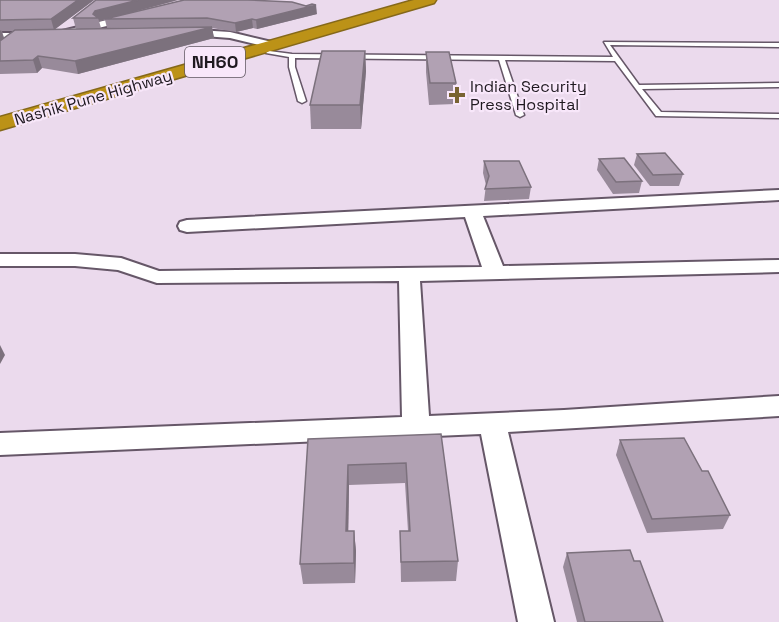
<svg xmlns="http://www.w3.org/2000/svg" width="779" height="622" viewBox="0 0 779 622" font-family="'Space Grotesk',sans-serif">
<rect width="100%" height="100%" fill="#ebdaed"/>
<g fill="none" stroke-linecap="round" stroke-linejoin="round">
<defs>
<polygon id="lane" points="604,42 779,43 779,47 610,45 639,85 779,83 779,87 642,89 661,112 779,114 779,118 656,116 615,61 505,60 524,115 520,117 516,115 499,60 295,58 295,67 306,101 302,103 298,101 289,67 289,57 266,53 269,51 292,54 613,57"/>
<g id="street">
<polygon points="135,13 140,16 139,18 58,38 53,35 54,33"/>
<polygon points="182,29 230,32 276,43 278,45 272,48 230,38 178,34 177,32"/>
<polygon points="0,33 38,33 43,36 38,39 0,39"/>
<polygon points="779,190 779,200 483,216 503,266 779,260 779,272 420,281 429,416 564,410 779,396 779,416 508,432 554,622 518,622 481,434 0,455 0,433 402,417 399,281 157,283 118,270 75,266 0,266 0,254 75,254 121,258 159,271 482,267 465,217 187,232 180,230 178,226 180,222 187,220"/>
</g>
<polygon id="highway" points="414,0 436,0 434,3 0,130 0,117"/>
</defs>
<use href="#lane" stroke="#665768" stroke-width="3"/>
<use href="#street" stroke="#665768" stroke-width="4"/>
<use href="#highway" stroke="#85681a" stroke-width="3"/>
<use href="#lane" fill="#fff" fill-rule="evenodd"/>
<use href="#street" fill="#fff" fill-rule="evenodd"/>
<use href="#highway" fill="#bc9217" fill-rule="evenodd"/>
</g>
<g fill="#988a9a" fill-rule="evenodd">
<path d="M0,0H94L55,29L211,27L107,28L105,20L99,21L101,28L76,29L73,18L178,0L126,14H317L257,29L253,28L236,32L212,28L214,38L78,74L42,68L37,73L0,74ZM2,31H13L4,38Z"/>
<polygon points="365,51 366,71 361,129 311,129 310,105"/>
<polygon points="426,52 456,83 455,104 429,105 426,72"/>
<polygon points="637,154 683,174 679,186 650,186 634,165"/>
<polygon points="599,159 642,181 639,193 613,194 597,170"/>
<polygon points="484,161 531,187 529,199 484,201 486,185 483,173"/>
<polygon points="441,434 458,561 456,581 401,582 400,531 408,531 405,483 349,485 348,531 354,531 356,551 355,583 303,584 300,564 308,439"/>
<polygon points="620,440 702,471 730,515 723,529 647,533 616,455"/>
<polygon points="567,553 634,561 663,622 577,622 563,567"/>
</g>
<g fill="#7c717d">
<polygon points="78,0 94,0 54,30 51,19"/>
<polygon points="138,0 178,0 99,21 98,18 93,14 95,11"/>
<polygon points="316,5 317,14 257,29 256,20"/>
<polygon points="252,19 253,28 236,32 235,23"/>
<polygon points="212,27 214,38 78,74 75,61"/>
<polygon points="1,30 5,41 0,45 0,31"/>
<polygon points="365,51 366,71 361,129 360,105"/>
<polygon points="38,56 42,68 37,73 33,60"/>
<polygon points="0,345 5,355 0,364"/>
<polygon points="348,465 349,485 348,551 346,531"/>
<polygon points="354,531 356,551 355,583 354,563"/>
</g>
<g fill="#b1a1b3" stroke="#7c717d" stroke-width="1.5">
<polygon points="0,0 78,0 51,19 0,20"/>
<polygon points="96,0 138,0 95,11 93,14 98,18 73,18"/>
<polygon points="184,0 248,0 292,2 306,6 312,4 316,5 256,20 252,19 235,23 207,18 105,19"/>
<polygon points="212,27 75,61 38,56 33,60 0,61 0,41 15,30"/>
<polygon points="322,51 365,51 360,105 310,105"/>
<polygon points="426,52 449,52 456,83 430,83"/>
<polygon points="665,153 683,174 653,175 637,154"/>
<polygon points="624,158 642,181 616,182 599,159"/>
<polygon points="484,161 519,161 531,187 485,189 489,176"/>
<polygon points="441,434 458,561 401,562 400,531 410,531 406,463 348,465 346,531 354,531 354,563 300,564 308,439"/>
<polygon points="684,438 702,471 708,471 730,515 652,519 620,440"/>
<polygon points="630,550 634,561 640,561 663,622 585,622 567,553"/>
</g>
<path fill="#786332" stroke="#f8e7fa" stroke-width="2" d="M454 86h6v6h6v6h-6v6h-6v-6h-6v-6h6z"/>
<g text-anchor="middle" stroke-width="4.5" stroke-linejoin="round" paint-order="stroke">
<g font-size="16" fill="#1f1920" stroke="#f8e7fa" text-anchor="start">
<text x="470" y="92">Indian Security<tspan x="470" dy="18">Press Hospital</tspan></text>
</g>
<g font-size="16" fill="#1f1920" stroke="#f8e7fa">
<text transform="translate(93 97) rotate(-16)" y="6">Nashik Pune Highway</text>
</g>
<rect fill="#f8e7fa" stroke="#605761" stroke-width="1.5" x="185" y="47" width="60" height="30" rx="4.5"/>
<g font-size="18" font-weight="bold" fill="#1f1920">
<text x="215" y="68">NH60</text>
</g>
</g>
</svg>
